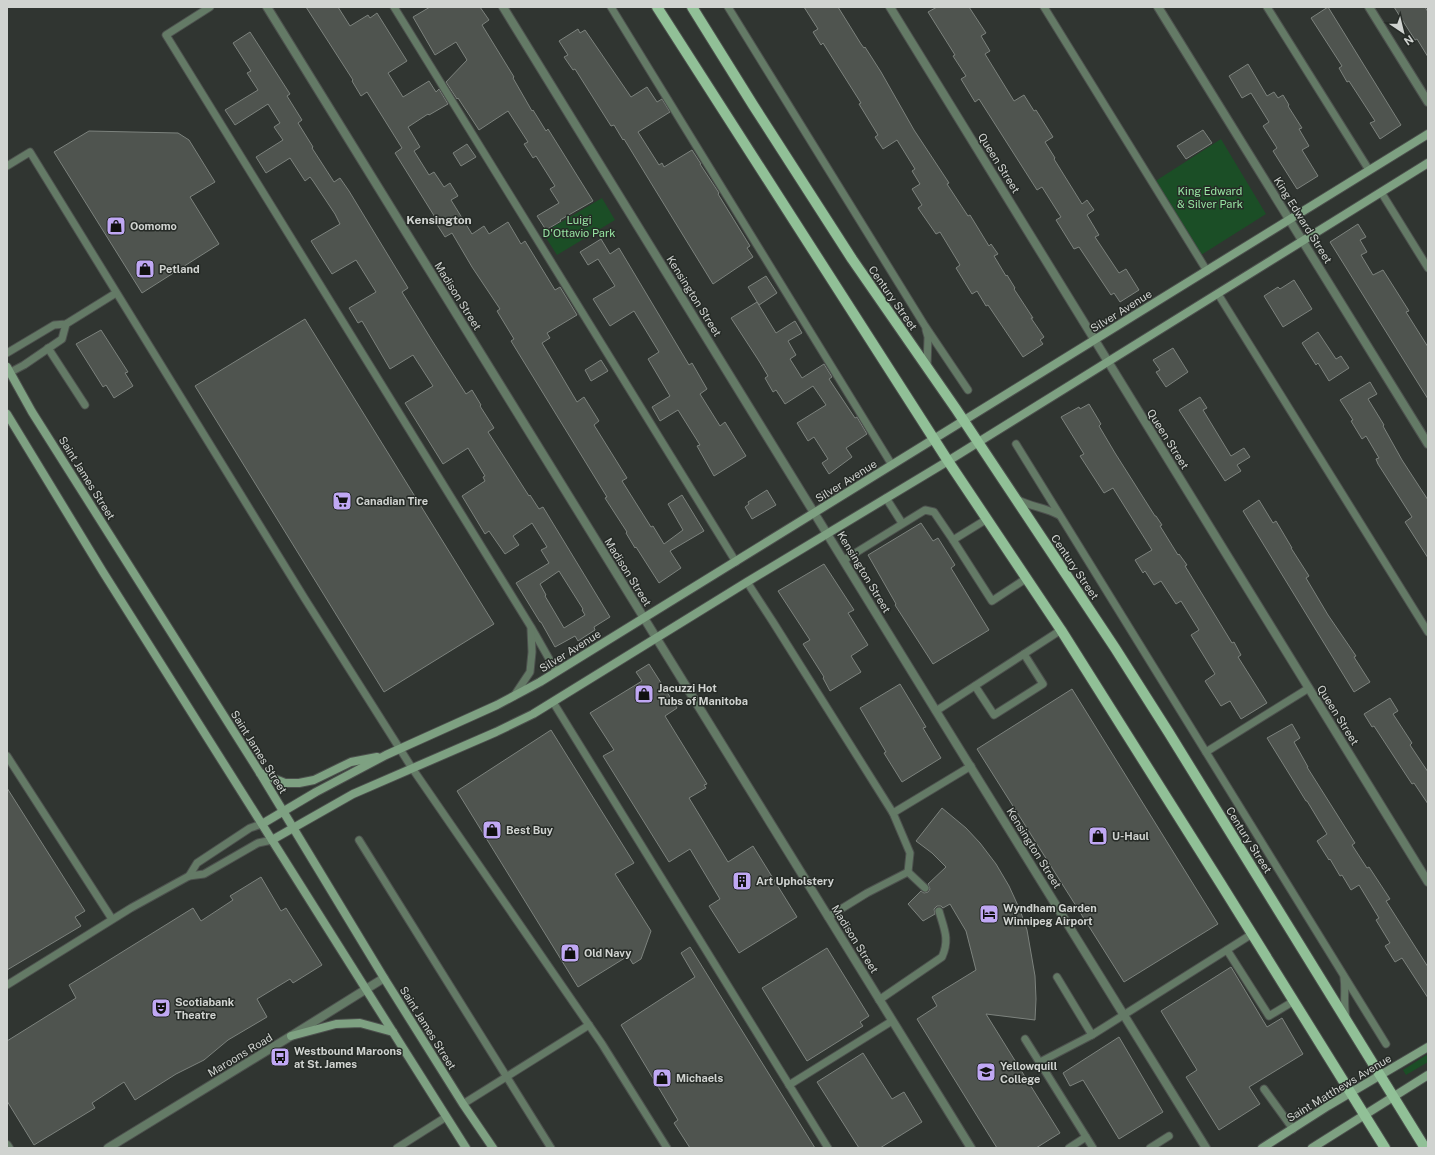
<svg xmlns="http://www.w3.org/2000/svg" width="1435" height="1155" viewBox="0 0 1435 1155" font-family="'Public Sans',sans-serif">
<rect width="100%" height="100%" fill="#303531"/>
<g fill="#1b4e26">
<polygon points="1221,139 1266,214 1201,255 1154,182"/>
<polygon points="602,198 615,220 557,255 543,233"/>
<polygon points="1428,1054 1428,1062 1406,1075 1403,1070"/>
</g>
<g fill="#4f544f" stroke="#7c827d" fill-rule="evenodd">
<polygon points="306,7 338,7 350,26 368,15 370,18 377,13 407,61 388,73 403,97 429,81 436,92 439,89 448,104 429,115 428,114 408,127 420,147 414,151 429,175 434,172 444,187 450,183 458,196 451,200 472,234 484,226 489,234 508,222 521,244 525,241 555,290 560,287 577,315 547,333 550,338 542,343 577,402 584,397 599,421 594,425 627,478 622,481 651,527 653,526 664,544 683,530 668,504 682,495 704,531 670,551 681,568 659,583 636,547 635,548 626,533 627,532 605,498 607,497 511,341 514,339 497,311 500,309 472,267 452,233 445,237 436,223 438,222 395,153 402,148 367,92 361,96 352,81 353,80"/>
<polygon points="430,7 480,7 489,20 482,25 514,77 513,78 532,111 533,110 546,131 548,129 593,201 560,220 561,221 546,230 537,216 559,203 550,189 555,186 536,156 533,158 524,144 528,142 508,111 479,130 458,98 457,99 446,82 467,60 456,42 435,55 413,17"/>
<polygon points="804,7 838,7 861,44 864,48 865,47 881,72 914,130 949,183 947,184 968,216 970,215 989,246 991,244 998,254 994,256 1006,276 1007,275 1015,288 1014,289 1033,318 1031,318 1044,337 1040,340 1043,344 1023,357 988,305 986,306 977,291 972,294 956,268 960,265 940,232 936,234 918,208 922,205 912,189 920,184 912,171 915,169 897,140 883,149 875,137 878,135 859,104 861,103 823,43 821,45 813,32 818,29"/>
<polygon points="937,7 969,7 986,33 981,36 990,51 985,54 1014,101 1024,95 1034,111 1036,110 1053,137 1045,142 1055,158 1054,159 1082,204 1087,200 1094,210 1087,215 1099,235 1095,237 1119,273 1126,269 1139,290 1120,302 1114,293 1111,295 1079,247 1074,249 1056,220 1061,217 1042,187 1037,190 979,99 975,102 961,79 966,76 953,56 955,55 928,12"/>
<polygon points="1328,7 1401,125 1380,139 1370,123 1375,121 1349,81 1347,82 1339,68 1342,66 1311,18"/>
<polygon points="1394,7 1425,7 1428,12 1428,57 1417,39 1415,40"/>
<polygon points="578,29 580,33 585,30 631,97 647,87 657,102 662,99 670,112 638,132 659,165 662,163 664,167 692,150 701,164 700,164 719,193 718,194 750,246 747,248 753,257 713,284 624,139 623,140 614,125 611,126 575,69 573,70 564,57 568,55 559,41"/>
<path d="M250,32L290,94L287,96L302,120L298,123L313,147L312,148L334,182L340,178L349,191L408,288L402,292L431,339L466,394L472,390L481,405L480,406L494,428L488,432L529,496L530,495L539,509L543,507L610,617L594,627L595,630L578,641L575,636L555,647L541,622H540L516,583L549,563L541,550L547,547L532,523L513,536L519,545L505,554L489,531L485,534L462,496L485,481L483,477L485,476L468,448L443,464L405,403L433,386L413,355L390,369L362,321L358,323L349,308L376,292L356,260L332,274L311,241L340,224L335,214L313,181L310,177L305,181L290,158L266,173L256,157L283,140L274,127L280,123L268,104L235,125L225,110L258,90L247,73L251,71L233,43ZM559,571L583,609L582,610L585,615L564,628L545,596L546,595L540,584Z"/>
<polygon points="1248,64 1267,96 1274,92 1278,98 1283,95 1289,105 1288,106 1302,128 1299,129 1309,146 1302,150 1318,176 1297,189 1273,151 1277,148 1263,126 1269,122 1251,93 1242,98 1229,76"/>
<polygon points="1203,130 1212,143 1186,159 1177,146"/>
<polygon points="89,131 178,133 189,140 215,182 190,197 219,244 142,293 54,152"/>
<polygon points="467,144 476,157 461,166 453,153"/>
<polygon points="1358,224 1366,237 1360,240 1367,252 1361,255 1373,275 1383,270 1409,311 1406,312 1428,347 1428,399 1330,242"/>
<polygon points="601,239 610,254 619,248 689,365 692,363 707,389 700,394 720,426 725,422 746,456 714,476 697,446 700,445 678,410 660,421 652,407 670,396 648,359 659,352 634,311 610,326 593,299 615,286 598,259 588,265 580,252"/>
<polygon points="766,276 777,293 759,305 748,287"/>
<polygon points="1294,280 1312,309 1283,327 1264,296 1278,287 1280,289"/>
<polygon points="757,302 776,333 795,321 802,333 788,341 796,355 790,359 802,378 824,364 832,377 829,379 855,418 857,417 867,434 846,448 852,457 829,474 822,463 828,459 814,437 808,441 797,423 826,405 813,386 785,404 776,390 773,392 765,378 768,376 759,361 731,318"/>
<polygon points="305,319 494,624 384,692 195,386"/>
<polygon points="101,330 128,372 125,373 133,386 114,398 106,385 103,387 76,344"/>
<polygon points="1318,332 1336,359 1341,356 1349,368 1329,381 1318,363 1316,365 1302,343"/>
<polygon points="1173,348 1188,372 1166,387 1156,372 1160,370 1153,360"/>
<polygon points="601,360 608,371 591,381 585,370"/>
<polygon points="1370,382 1377,394 1368,399 1384,425 1383,426 1402,460 1428,500 1428,558 1405,522 1412,517 1378,464 1376,459 1379,458 1366,436 1362,439 1351,421 1353,420 1340,400"/>
<polygon points="1200,397 1207,408 1203,410 1231,456 1244,448 1250,457 1237,465 1241,471 1225,481 1179,410"/>
<polygon points="1089,404 1101,424 1099,426 1115,453 1155,516 1156,516 1162,525 1160,526 1178,555 1179,554 1187,565 1185,566 1232,643 1234,642 1241,655 1238,657 1267,703 1241,719 1230,701 1221,706 1205,681 1215,674 1191,635 1199,630 1181,601 1176,604 1161,581 1154,585 1145,571 1143,573 1135,560 1152,550 1113,488 1104,493 1080,456 1084,454 1061,417 1079,407 1080,409"/>
<polygon points="767,490 776,505 752,519 745,507 749,504 748,502"/>
<polygon points="1259,500 1273,523 1276,521 1292,548 1291,548 1309,576 1306,578 1328,615 1356,656 1354,657 1370,682 1354,692 1243,511"/>
<polygon points="921,523 933,541 938,538 955,565 951,568 989,630 933,664 895,605 896,604 868,555"/>
<polygon points="824,564 854,610 848,613 868,645 851,656 861,672 830,691 823,678 824,677 803,644 810,640 778,591"/>
<polygon points="649,664 677,708 665,716 707,784 704,785 706,788 689,798 728,862 753,846 797,917 739,953 709,906 720,899 690,849 669,862 603,756 614,750 590,713 642,681 636,672"/>
<polygon points="900,684 926,727 923,728 941,758 902,782 884,753 886,752 860,708"/>
<polygon points="1072,689 1218,924 1124,982 977,749"/>
<polygon points="1390,698 1398,711 1393,714 1412,743 1410,745 1428,772 1428,804 1414,783 1412,784 1374,726 1372,727 1364,714"/>
<polygon points="1292,724 1300,738 1294,742 1308,767 1307,767 1355,843 1352,845 1367,868 1369,867 1390,899 1386,901 1428,967 1428,998 1402,958 1395,962 1385,946 1390,943 1376,920 1379,918 1359,885 1351,890 1342,875 1340,876 1330,859 1329,860 1317,841 1327,834 1307,801 1306,801 1267,738"/>
<polygon points="551,730 634,863 615,874 651,931 641,959 633,964 628,956 578,987 457,791"/>
<polygon points="7,788 85,911 75,917 81,926 7,970"/>
<polygon points="942,808 966,828 980,843 996,864 1009,886 1020,910 1027,930 1035,976 1036,999 1035,1020 986,1014 1060,1133 1036,1148 997,1148 917,1019 937,1006 932,997 976,970 966,931 950,904 943,908 941,906 937,906 934,909 935,914 923,921 908,904 921,891 924,893 928,892 930,889 928,884 946,867 932,853 916,841"/>
<polygon points="261,877 281,911 286,908 322,965 293,983 290,979 257,999 267,1017 228,1040 204,1060 176,1074 135,1100 124,1082 92,1103 95,1108 34,1145 7,1101 7,1041 76,998 69,985 193,908 201,921 233,900 230,896"/>
<polygon points="690,947 815,1148 690,1148 674,1123 678,1120 621,1025 695,977 681,953"/>
<polygon points="827,948 869,1016 860,1022 863,1026 807,1061 762,988"/>
<polygon points="1231,967 1267,1027 1282,1018 1303,1054 1249,1087 1260,1104 1219,1130 1186,1077 1197,1070 1161,1011"/>
<polygon points="1119,1037 1163,1112 1119,1139 1083,1080 1070,1086 1063,1073"/>
<polygon points="863,1053 892,1099 904,1092 922,1122 880,1148 859,1148 817,1082"/>
</g>
<g fill="none" stroke-linecap="round" stroke-linejoin="round">
<defs>
<g id="lane">
<polyline points="210,7 166,35 531,627 556,671"/>
<polyline points="394,7 736,562"/>
<polyline points="611,7 892,465"/>
<polyline points="728,7 925,326 968,390"/>
<polyline points="1044,7 1207,271"/>
<polyline points="1267,7 1369,170"/>
<polyline points="7,166 30,152 305,599 412,768 602,1044 667,1148"/>
<polyline points="1381,192 1428,268"/>
<polyline points="1218,294 1428,632"/>
<polyline points="926,330 928,337 927,367"/>
<polyline points="48,348 85,405"/>
<polyline points="7,353 54,325 66,324 116,293"/>
<polyline points="7,374 24,365 62,339 66,324"/>
<polyline points="1016,444 1386,1044"/>
<polyline points="886,498 902,523"/>
<path d="M1017,499C1030,507 1045,507 1059,515"/>
<polyline points="987,519 953,540 992,601 1027,578"/>
<polyline points="844,560 925,510 934,512 953,540"/>
<polyline points="747,582 773,622 893,813 910,853 908,872"/>
<polyline points="975,686 994,715 1043,684 1024,654"/>
<polyline points="514,696 530,672 532,652 531,629"/>
<polyline points="553,702 828,1148"/>
<polyline points="936,711 1061,630"/>
<polyline points="1206,752 1309,688"/>
<polyline points="7,756 112,919"/>
<polyline points="893,813 971,766"/>
<polyline points="359,840 551,1148"/>
<polyline points="189,876 197,863 250,828 262,824"/>
<polyline points="828,917 867,893 908,872 925,888"/>
<polyline points="1227,950 1269,1016 1294,1001"/>
<polyline points="1057,977 1092,1035"/>
<path d="M1344,978C1346,991 1343,1003 1346,1017"/>
<polyline points="7,985 131,908 189,876 204,874 258,843 272,840"/>
<path d="M879,1000L942,957C950,939 944,929 939,911"/>
<polyline points="1025,1039 1093,1148"/>
<polyline points="1040,1062 1092,1035 1252,934"/>
<polyline points="789,1085 892,1021"/>
<polyline points="1264,1089 1293,1129"/>
<polyline points="463,1104 589,1025"/>
<polyline points="397,1148 446,1117"/>
<polyline points="1069,1148 1086,1137"/>
<polyline points="1150,1148 1169,1136"/>
</g>
<g id="street">
<polyline points="267,7 971,1148"/>
<polyline points="503,7 936,711 1206,1148"/>
<polyline points="890,7 1428,882"/>
<polyline points="1158,7 1428,444"/>
<polyline points="1369,7 1428,102"/>
<polyline points="7,1145 9,1148"/>
<polyline points="108,1148 291,1036 384,978"/>
</g>
<g id="secondary">
<polyline points="7,367 32,412 260,773 384,978 463,1104 493,1148"/>
<polyline points="7,414 103,572 466,1148"/>
<polyline points="260,773 285,783 299,783 314,780 351,762 377,757"/>
<polyline points="262,824 316,792 386,755 497,705 540,682 1428,134"/>
<polyline points="272,840 353,794 496,732 533,714 747,582 948,461 1428,163"/>
<polyline points="291,1036 336,1024 360,1023 393,1032"/>
<polyline points="1262,1148 1328,1106 1428,1047"/>
<polyline points="1312,1148 1428,1075"/>
</g>
<g id="primary">
<polyline points="657,7 948,461 1061,630 1221,884 1385,1148"/>
<polyline points="692,7 753,105 852,259 956,409 1115,648 1169,733 1425,1148"/>
</g>
</defs>
<use href="#lane" stroke="#4d514e" stroke-width="9"/>
<use href="#street" stroke="#4d514e" stroke-width="10"/>
<use href="#secondary" stroke="#4d514e" stroke-width="10"/>
<use href="#primary" stroke="#4d514e" stroke-width="12"/>
<use href="#lane" stroke="#647a66" stroke-width="7"/>
<use href="#street" stroke="#647a66" stroke-width="8"/>
<use href="#secondary" stroke="#7ea182" stroke-width="8"/>
<use href="#primary" stroke="#91c097" stroke-width="10"/>
</g>
<defs>
<symbol id="shop-square" viewBox="-11 -11 22 22"><rect x="-9" y="-9" width="18" height="18" rx="4" fill="#c0a8f4" stroke="#262b27"/><path d="M-5-2.5h2.3a2.7 3.5 0 0 1 5.4 0H5L5.5 6h-11ZM-1.5-2.5h3a1.5 2.3 0 0 0-3 0Z" fill="#111"/></symbol>
<symbol id="supermarket-square" viewBox="-11 -11 22 22"><rect x="-9" y="-9" width="18" height="18" rx="4" fill="#c0a8f4" stroke="#262b27"/><path d="M-6-5.5h2.5l.6 2H6L4.5 2H-2.5L-4.4-4H-6ZM-1.5 3.2a1.3 1.3 0 1 0 .1 0ZM3 3.2a1.3 1.3 0 1 0 .1 0Z" fill="#111"/></symbol>
<symbol id="building-square" viewBox="-11 -11 22 22"><rect x="-9" y="-9" width="18" height="18" rx="4" fill="#c0a8f4" stroke="#262b27"/><path d="M-4-6H4V6H1V3H-1V6H-4ZM-2.5-4.3h1.7v1.8h-1.7ZM.8-4.3h1.7v1.8H.8ZM-2.5-1h1.7V.8h-1.7ZM.8-1h1.7V.8H.8Z" fill="#111"/></symbol>
<symbol id="hotel-square" viewBox="-11 -11 22 22"><rect x="-9" y="-9" width="18" height="18" rx="4" fill="#c0a8f4" stroke="#262b27"/><path d="M-6-4.5h1.5V1H6V5H4.5V3h-9V5H-6ZM-4 0a1.8 1.8 0 1 1 3.6 0ZM.5 0V-2.5h3Q6-2.5 6 0Z" fill="#111"/></symbol>
<symbol id="theatre-square" viewBox="-11 -11 22 22"><rect x="-9" y="-9" width="18" height="18" rx="4" fill="#c0a8f4" stroke="#262b27"/><path d="M-5-5.5Q0-4 5-5.5V0Q5 5 0 6Q-5 5-5 0ZM-3.3-2.5H-1v1.5H-3.3ZM1-2.5H3.3v1.5H1ZM-2.8 1Q0 5.5 2.8 1Z" fill="#111"/></symbol>
<symbol id="bus-square" viewBox="-11 -11 22 22"><rect x="-9" y="-9" width="18" height="18" rx="4" fill="#c0a8f4" stroke="#262b27"/><path d="M-5-6H5V4H4V6H2V4H-2V6H-4V4H-5ZM-3.5-4V0h7V-4ZM-3.5 1.2v1.5H-2V1.2ZM2 1.2v1.5H3.5V1.2Z" fill="#111"/></symbol>
<symbol id="university-square" viewBox="-11 -11 22 22"><rect x="-9" y="-9" width="18" height="18" rx="4" fill="#c0a8f4" stroke="#262b27"/><path d="M0-5L7-2L0 1L-7-2ZM-4 1L0 2.5L4 1V4Q0 6-4 4Z" fill="#111"/></symbol>
</defs>
<g fill-rule="evenodd">
<use href="#shop-square" x="105" y="215" width="22" height="22"/>
<use href="#shop-square" x="134" y="258" width="22" height="22"/>
<use href="#supermarket-square" x="331" y="490" width="22" height="22"/>
<use href="#shop-square" x="633" y="683" width="22" height="22"/>
<use href="#shop-square" x="481" y="819" width="22" height="22"/>
<use href="#shop-square" x="1087" y="825" width="22" height="22"/>
<use href="#building-square" x="731" y="870" width="22" height="22"/>
<use href="#hotel-square" x="978" y="903" width="22" height="22"/>
<use href="#shop-square" x="559" y="942" width="22" height="22"/>
<use href="#theatre-square" x="150" y="997" width="22" height="22"/>
<use href="#bus-square" x="269" y="1046" width="22" height="22"/>
<use href="#university-square" x="975" y="1061" width="22" height="22"/>
<use href="#shop-square" x="651" y="1067" width="22" height="22"/>
</g>
<g text-anchor="middle" stroke-width="3" stroke-linejoin="round" paint-order="stroke">
<g font-size="11" fill="#d0d3d0" stroke="#262b27">
<text transform="translate(999 163) rotate(58)" y="4">Queen Street</text>
<text transform="translate(1303 220) rotate(58)" y="4">King Edward Street</text>
<text transform="translate(458 296) rotate(58)" y="4">Madison Street</text>
<text transform="translate(694 296) rotate(58)" y="4">Kensington Street</text>
<text transform="translate(893 298) rotate(55)" y="4">Century Street</text>
<text transform="translate(1121 311) rotate(-32)" y="4">Silver Avenue</text>
<text transform="translate(1168 439) rotate(58)" y="4">Queen Street</text>
<text transform="translate(87 478) rotate(58)" y="4">Saint James Street</text>
<text transform="translate(846 481) rotate(-32)" y="4">Silver Avenue</text>
<text transform="translate(1075 567) rotate(56)" y="4">Century Street</text>
<text transform="translate(628 572) rotate(58)" y="4">Madison Street</text>
<text transform="translate(864 572) rotate(59)" y="4">Kensington Street</text>
<text transform="translate(570 651) rotate(-32)" y="4">Silver Avenue</text>
<text transform="translate(1338 715) rotate(58)" y="4">Queen Street</text>
<text transform="translate(259 752) rotate(58)" y="4">Saint James Street</text>
<text transform="translate(1249 840) rotate(58)" y="4">Century Street</text>
<text transform="translate(1034 848) rotate(58)" y="4">Kensington Street</text>
<text transform="translate(855 939) rotate(58)" y="4">Madison Street</text>
<text transform="translate(428 1028) rotate(58)" y="4">Saint James Street</text>
<text transform="translate(240 1055) rotate(-31)" y="4">Maroons Road</text>
<text transform="translate(1339 1088) rotate(-31)" y="4">Saint Matthews Avenue</text>
</g>
<g font-size="11" fill="#97e4a2" stroke="#262b27">
<text x="1210" y="195">King Edward<tspan x="1210" dy="13">&amp; Silver Park</tspan></text>
<text x="579" y="224">Luigi<tspan x="579" dy="13">D'Ottavio Park</tspan></text>
</g>
<g font-size="11" font-weight="bold" fill="#d0d3d0" stroke="#262b27" text-anchor="start">
<text x="130" y="230">Oomomo</text>
<text x="159" y="273">Petland</text>
<text x="356" y="505">Canadian Tire</text>
<text x="658" y="692">Jacuzzi Hot<tspan x="658" dy="13">Tubs of Manitoba</tspan></text>
<text x="506" y="834">Best Buy</text>
<text x="1112" y="840">U-Haul</text>
<text x="756" y="885">Art Upholstery</text>
<text x="1003" y="912">Wyndham Garden<tspan x="1003" dy="13">Winnipeg Airport</tspan></text>
<text x="584" y="957">Old Navy</text>
<text x="175" y="1006">Scotiabank<tspan x="175" dy="13">Theatre</tspan></text>
<text x="294" y="1055">Westbound Maroons<tspan x="294" dy="13">at St. James</tspan></text>
<text x="1000" y="1070">Yellowquill<tspan x="1000" dy="13">College</tspan></text>
<text x="676" y="1082">Michaels</text>
</g>
<g font-size="12" font-weight="bold" fill="#d0d3d0" stroke="#262b27">
<text x="439" y="224">Kensington</text>
</g>
</g>
<rect width="1435" height="1155" fill="none" stroke="#d0d3d0" stroke-width="16"/>
<g transform="translate(1403 32) rotate(145)" stroke="#262b27" stroke-width="3" paint-order="stroke">
<path d="M0-3L7 15L0 10L-7 15Z" fill="#d0d3d0"/>
<text y="-6" font-size="11" font-weight="bold" text-anchor="middle" fill="#d0d3d0">N</text>
</g>
</svg>
